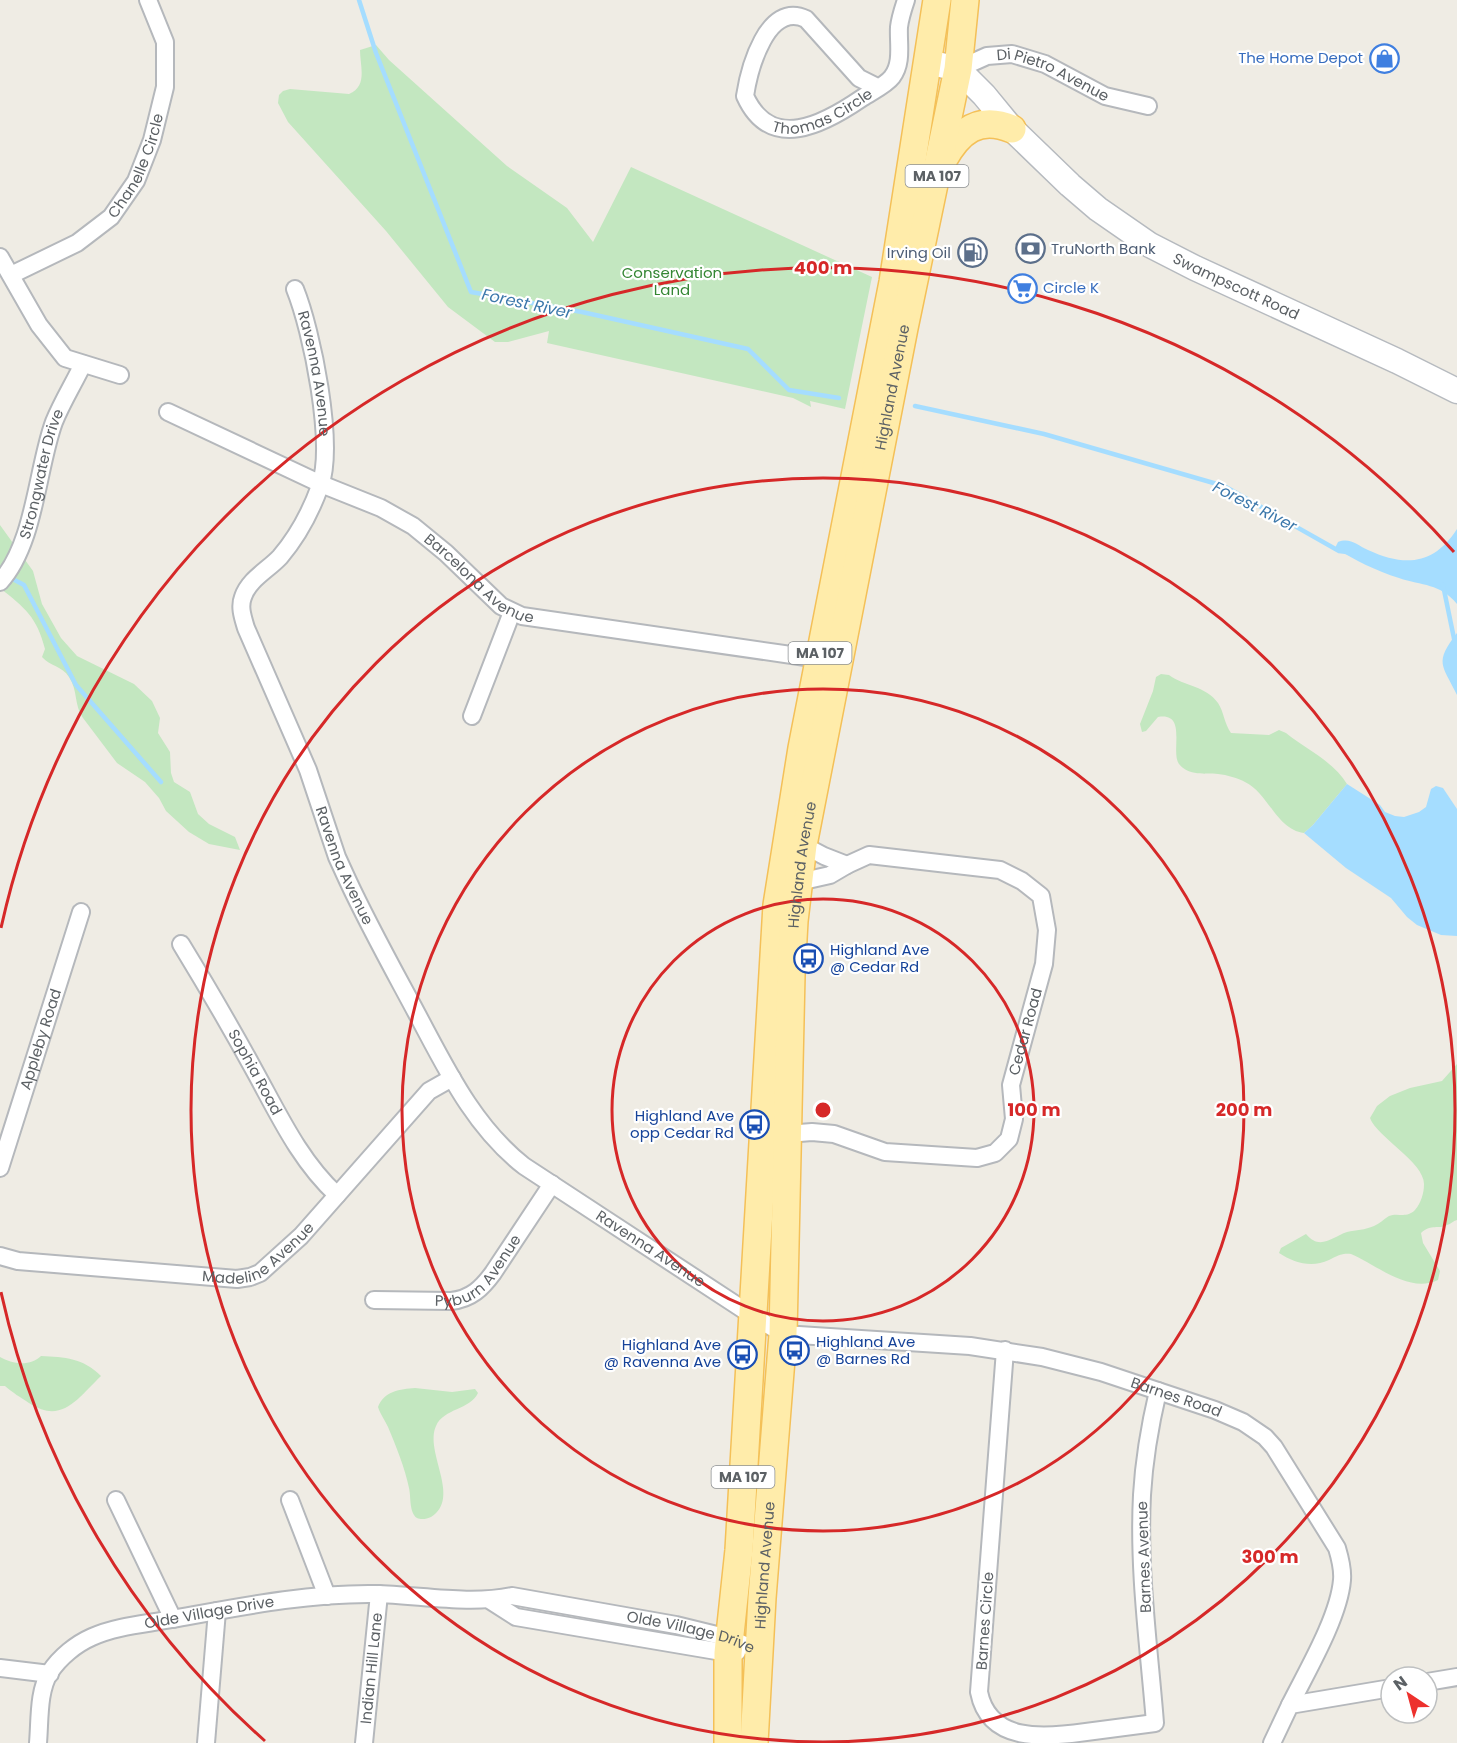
<svg xmlns="http://www.w3.org/2000/svg" width="1457" height="1743" viewBox="0 0 1457 1743" font-family="Poppins,sans-serif">
<rect width="100%" height="100%" fill="#efece4"/>
<g fill="#c3e7c0">
<path d="M376,45L389,60L507,166L567,208L593,242L631,167L872,277L845,409L810,401L811,407L793,398L547,343L549,331L508,342H495L448,307L386,231L288,122L278,103L279,95L283,91L290,89L349,94C368,86 360,66 360,50Z"/>
<path d="M0,525L33,571L42,604L61,638L77,656L134,684L152,701L160,718L158,733L170,752L171,773L174,782L190,792L198,814L209,824L235,837L240,850L209,844L189,832L166,811L159,798L145,782L117,763L83,718C74,706 78,690 69,677C62,666 50,666 42,657L45,649C37,617 25,608 0,588Z"/>
<path d="M1161,674L1169,675C1184,686 1206,686 1218,703C1224,712 1224,723 1231,733L1269,735L1279,730L1286,733C1306,749 1334,762 1347,784L1313,825L1304,833C1277,830 1268,793 1245,782C1238,778 1227,775 1218,774C1206,773 1188,776 1179,764C1170,752 1188,712 1158,717L1146,731L1142,732L1140,724L1153,691L1156,677Z"/>
<path d="M1457,1064V1220C1453,1221 1451,1224 1447,1225C1438,1230 1432,1223 1421,1233L1423,1243L1440,1271L1438,1280C1409,1294 1377,1265 1351,1254C1342,1253 1337,1256 1329,1260C1312,1268 1294,1263 1279,1253L1281,1248L1306,1234C1320,1251 1332,1237 1347,1232C1356,1230 1365,1230 1374,1226C1379,1224 1384,1219 1389,1216C1398,1212 1406,1219 1415,1210C1421,1203 1424,1193 1424,1184C1424,1162 1377,1137 1370,1118L1377,1106L1390,1096L1410,1088L1442,1081Z"/>
<path d="M41,1356C65,1357 83,1358 101,1376C78,1398 62,1425 29,1403C20,1397 13,1393 5,1386H0V1357C12,1364 30,1367 41,1356Z"/>
<path d="M415,1388L452,1392L475,1389L478,1393C470,1410 444,1408 436,1426C424,1452 462,1498 431,1517C427,1519 421,1520 417,1518C409,1513 411,1496 409,1488C405,1468 396,1446 388,1427C385,1420 380,1414 378,1407C384,1391 400,1389 415,1388Z"/>
</g>
<g fill="#a5ddff">
<path d="M1457,529V604C1440,583 1422,586 1399,578C1376,571 1355,560 1335,548L1338,542C1350,537 1357,545 1368,550C1405,567 1434,565 1457,529Z"/>
<path d="M1457,633V695C1442,664 1434,663 1457,633Z"/>
<polygon points="1347,784 1380,805 1385,812 1395,816 1404,817 1419,812 1426,807 1431,789 1436,786 1443,788 1457,809 1457,936 1441,935 1417,925 1407,917 1391,898 1346,868 1304,833 1313,825"/>
</g>
<g fill="none" stroke-linecap="round" stroke-linejoin="round">
<g stroke="#a5ddff" stroke-width="4.5">
<polyline points="359,0 376,53 471,292 582,312 748,349 789,390 839,398"/>
<polyline points="915,406 1044,434 1224,486 1339,551 1347,552"/>
<polyline points="9,577 24,585 76,685 161,782"/>
<polyline points="1443,585 1457,653"/>
</g>
<defs>
<g id="street">
<path id="s1" d="M958,69L987,56L1012,54L1045,64L1105,96L1148,106"/>
<path id="s2" d="M877,87L859,78L806,19C767,0 749,70 745,96C771,153 824,124 862,98C871,92 886,85 892,77C903,63 898,43 899,27C900,18 903,9 906,0"/>
<polyline points="0,257 39,325 65,358 120,375"/>
<path id="s3" d="M11,275L77,243L111,217L136,181L152,140L165,87V42L148,0"/>
<path id="s4" d="M295,289C312,331 335,444 320,486C311,511 297,537 280,557C268,570 249,579 243,597C239,607 243,618 246,628L308,770L337,857L348,881C369,926 393,969 416,1012C446,1068 473,1126 524,1166L753,1316L783,1334L970,1346L1042,1357L1101,1372L1215,1410L1243,1422L1265,1437L1274,1447L1337,1548C1340,1558 1343,1569 1342,1580C1339,1617 1307,1671 1290,1705"/>
<path id="s5" d="M168,412L321,484L381,508L413,526L446,553L501,606L522,616L819,659"/>
<path id="s6" d="M0,582C35,544 37,468 54,422C62,402 74,383 83,364"/>
<polyline points="472,716 512,612"/>
<polyline points="803,845 824,856 847,865"/>
<path id="s7" d="M181,944C206,985 230,1026 253,1068C278,1113 299,1160 337,1195"/>
<path id="s8" d="M787,1134L812,1132L834,1134L885,1152L977,1158L995,1153L1009,1139L1014,1119L1011,1085L1044,964L1047,930L1041,896L1022,881L1000,870L869,855L847,865L830,875L799,882"/>
<path id="s9" d="M0,1168L81,912"/>
<path id="s10" d="M0,1256L18,1261L237,1279L250,1277L260,1273L301,1236L429,1091L452,1078"/>
<path id="s11" d="M374,1300L451,1301C471,1299 482,1288 493,1273L552,1184"/>
<path d="M1005,1350L979,1692C989,1743 1044,1738 1086,1732C1109,1729 1132,1726 1155,1723C1149,1647 1138,1571 1142,1495C1144,1460 1150,1425 1158,1391"/>
<polyline points="116,1500 173,1619"/>
<polyline points="290,1500 327,1596"/>
<polyline points="491,1601 516,1617 728,1653 737,1652"/>
<polyline points="0,1668 50,1674"/>
<polyline points="1427,1682 1457,1677"/>
<path id="s12" d="M38,1743C40,1720 38,1691 50,1672C60,1657 76,1644 92,1637C116,1626 146,1624 172,1619C239,1607 307,1593 375,1594C420,1595 469,1605 512,1596L676,1625L729,1638L759,1651"/>
<polyline points="206,1743 217,1611"/>
<path id="s13" d="M364,1743L379,1594"/>
<polyline points="1272,1743 1290,1705 1391,1688"/>
</g>
<g id="secondary">
<path id="s14" d="M928,62L958,69L984,95L1012,129L1070,185L1098,209L1150,245L1195,268L1397,361L1457,391"/>
</g>
<g id="primary">
<path d="M943,160C959,131 979,115 1012,129"/>
<polyline points="728,1743 728,1653 739,1550 777,905 802,748 893,282 937,0"/>
<path id="s15" d="M754,1743L762,1598L783,1334L791,975L794,921L803,845L904,328L958,69L965,0"/>
</g>
</defs>
<use href="#street" stroke="#b5b8bc" stroke-width="20"/>
<use href="#secondary" stroke="#b6babf" stroke-width="27"/>
<use href="#primary" stroke="#f4c058" stroke-width="30"/>
<use href="#street" stroke="#fff" stroke-width="16"/>
<use href="#secondary" stroke="#fff" stroke-width="24"/>
<use href="#primary" stroke="#ffecaa" stroke-width="27"/>
</g>
<g fill="none" stroke="#d62828" stroke-width="3">
<circle cx="823" cy="1110" r="211"/>
<circle cx="823" cy="1110" r="421"/>
<circle cx="823" cy="1110" r="632"/>
<path d="M265 1741A842 842 0 0 1 1 1292M1 928A842 842 0 0 1 1454 552"/>
</g>
<defs>
<symbol id="shop-ring" viewBox="-11 -11 22 22"><circle r="9.5" fill="#fff" stroke="#3f7fe0" stroke-width="1.5"/><path d="M-5-2.5h2.3a2.7 3.5 0 0 1 5.4 0H5L5.5 6h-11ZM-1.5-2.5h3a1.5 2.3 0 0 0-3 0Z" fill="#3f7fe0"/></symbol>
<symbol id="bank-ring" viewBox="-11 -11 22 22"><circle r="9.5" fill="#fff" stroke="#5c6f8a" stroke-width="1.5"/><path d="M-6-4H6V4H-6ZM0-2.3a2.3 2.3 0 1 0 0 4.6a2.3 2.3 0 1 0 0-4.6Z" fill="#5c6f8a"/></symbol>
<symbol id="fuel-ring" viewBox="-11 -11 22 22"><circle r="9.5" fill="#fff" stroke="#5c6f8a" stroke-width="1.5"/><path d="M-5.5-6h7V0h2V4h1.3V-2.5L3-4.5l.8-.8L6-3V5H2.5V1h-1V6h-7ZM-4.2-4.7v3.2H.2V-4.7Z" fill="#5c6f8a"/></symbol>
<symbol id="supermarket-ring" viewBox="-11 -11 22 22"><circle r="9.5" fill="#fff" stroke="#3f7fe0" stroke-width="1.5"/><path d="M-6-5.5h2.5l.6 2H6L4.5 2H-2.5L-4.4-4H-6ZM-1.5 3.2a1.3 1.3 0 1 0 .1 0ZM3 3.2a1.3 1.3 0 1 0 .1 0Z" fill="#3f7fe0"/></symbol>
<symbol id="bus-ring" viewBox="-11 -11 22 22"><circle r="9.5" fill="#fff" stroke="#1a4fb4" stroke-width="1.5"/><path d="M-5-6H5V4H4V6H2V4H-2V6H-4V4H-5ZM-3.5-4V0h7V-4ZM-3.5 1.2v1.5H-2V1.2ZM2 1.2v1.5H3.5V1.2Z" fill="#1a4fb4"/></symbol>
</defs>
<g fill-rule="evenodd">
<use href="#shop-ring" x="1368" y="42" width="33" height="33"/>
<use href="#bank-ring" x="1014" y="232" width="33" height="33"/>
<use href="#fuel-ring" x="956" y="236" width="33" height="33"/>
<use href="#supermarket-ring" x="1006" y="272" width="33" height="33"/>
<use href="#bus-ring" x="792" y="942" width="33" height="33"/>
<use href="#bus-ring" x="738" y="1108" width="33" height="33"/>
<use href="#bus-ring" x="778" y="1334" width="33" height="33"/>
<use href="#bus-ring" x="726" y="1338" width="33" height="33"/>
</g>
<g text-anchor="middle" stroke-width="4.5" stroke-linejoin="round" paint-order="stroke">
<g fill="#fff" stroke="#8d9093" stroke-width="1.5">
<rect x="905.5" y="165" width="63" height="22" rx="4.5"/>
<rect x="788.5" y="642" width="63" height="22" rx="4.5"/>
<rect x="711.5" y="1466" width="63" height="22" rx="4.5"/>
</g>
<g font-size="14" font-weight="bold" fill="#5c6165">
<text x="937" y="181">MA 107</text>
<text x="820" y="658">MA 107</text>
<text x="743" y="1482">MA 107</text>
</g>
<g font-size="15" fill="#366cbe" stroke="#fff" text-anchor="end">
<text x="1363" y="63">The Home Depot</text>
<text x="1043" y="293" text-anchor="start">Circle K</text>
</g>
<g font-size="15" fill="#5c6165" stroke="#fff">
<text dy="5" stroke="none"><textPath href="#s1" startOffset="102">Di Pietro Avenue</textPath></text>
<text dy="5" stroke="none"><textPath href="#s2" startOffset="308">Thomas Circle</textPath></text>
<text dy="5" stroke="none"><textPath href="#s3" startOffset="174">Chanelle Circle</textPath></text>
<text dy="5" stroke="none"><textPath href="#s14" startOffset="388">Swampscott Road</textPath></text>
<text dy="5" stroke="none"><textPath href="#s4" startOffset="87">Ravenna Avenue</textPath></text>
<text dy="5" stroke="none"><textPath href="#s15" startOffset="1366">Highland Avenue</textPath></text>
<text dy="5" stroke="none"><textPath href="#s6" startOffset="117">Strongwater Drive</textPath></text>
<text dy="5" stroke="none"><textPath href="#s5" startOffset="356">Barcelona Avenue</textPath></text>
<text dy="5" stroke="none"><textPath href="#s15" startOffset="880">Highland Avenue</textPath></text>
<text dy="5" stroke="none"><textPath href="#s4" startOffset="627">Ravenna Avenue</textPath></text>
<text dy="5" stroke="none"><textPath href="#s8" startOffset="342">Cedar Road</textPath></text>
<text dy="5" stroke="none"><textPath href="#s9" startOffset="135">Appleby Road</textPath></text>
<text dy="5" stroke="none"><textPath href="#s7" startOffset="148">Sophia Road</textPath></text>
<text dy="5" stroke="none"><textPath href="#s10" startOffset="268">Madeline Avenue</textPath></text>
<text dy="5" stroke="none"><textPath href="#s4" startOffset="1131">Ravenna Avenue</textPath></text>
<text dy="5" stroke="none"><textPath href="#s11" startOffset="117">Pyburn Avenue</textPath></text>
<text dy="5" stroke="none"><textPath href="#s4" startOffset="1689">Barnes Road</textPath></text>
<text transform="translate(1144 1557) rotate(-92)" y="5">Barnes Avenue</text>
<text dy="5" stroke="none"><textPath href="#s15" startOffset="178">Highland Avenue</textPath></text>
<text dy="5" stroke="none"><textPath href="#s12" startOffset="248">Olde Village Drive</textPath></text>
<text transform="translate(985 1621) rotate(-86)" y="5">Barnes Circle</text>
<text dy="5" stroke="none"><textPath href="#s12" startOffset="735">Olde Village Drive</textPath></text>
<text dy="5" stroke="none"><textPath href="#s13" startOffset="75">Indian Hill Lane</textPath></text>
</g>
<g font-size="15" fill="#4e5e75" stroke="#fff" text-anchor="start">
<text x="1051" y="254">TruNorth Bank</text>
<text x="951" y="258" text-anchor="end">Irving Oil</text>
</g>
<g font-size="15" fill="#348633" stroke="#fff">
<text x="672" y="278">Conservation<tspan x="672" dy="17">Land</tspan></text>
</g>
<g font-size="15" fill="#164399" stroke="#fff" text-anchor="start">
<text x="830" y="955">Highland Ave<tspan x="830" dy="17">@ Cedar Rd</tspan></text>
<text x="734" y="1121" text-anchor="end">Highland Ave<tspan x="734" dy="17">opp Cedar Rd</tspan></text>
<text x="816" y="1347">Highland Ave<tspan x="816" dy="17">@ Barnes Rd</tspan></text>
<text x="721" y="1350" text-anchor="end">Highland Ave<tspan x="721" dy="17">@ Ravenna Ave</tspan></text>
</g>
<g font-size="16" font-style="italic" fill="#3c78ab" stroke="#fff">
<text transform="translate(527 303) rotate(12)" y="6">Forest River</text>
<text transform="translate(1255 506) rotate(27)" y="6">Forest River</text>
</g>
</g>
<circle cx="823" cy="1110" r="9" fill="#d62828" stroke="#fff" stroke-width="3"/>
<g font-size="18" text-anchor="middle" font-weight="bold" fill="#d62828" stroke="#fff" stroke-width="4.5" stroke-linejoin="round" paint-order="stroke">
<text x="823" y="274">400 m</text>
<text x="1034" y="1116">100 m</text>
<text x="1244" y="1116">200 m</text>
<text x="1270" y="1563">300 m</text>
</g>
<g transform="translate(1409 1695) rotate(324)"><circle r="28" fill="#ffffff" stroke="#bec0c1" stroke-width="1.5"/>
<path d="M0-4.5L10 22L0 15L-10 22Z" fill="#ed312d"/>
<text y="-9" font-size="16" font-weight="bold" text-anchor="middle" fill="#5c6165">N</text>
</g>
</svg>
